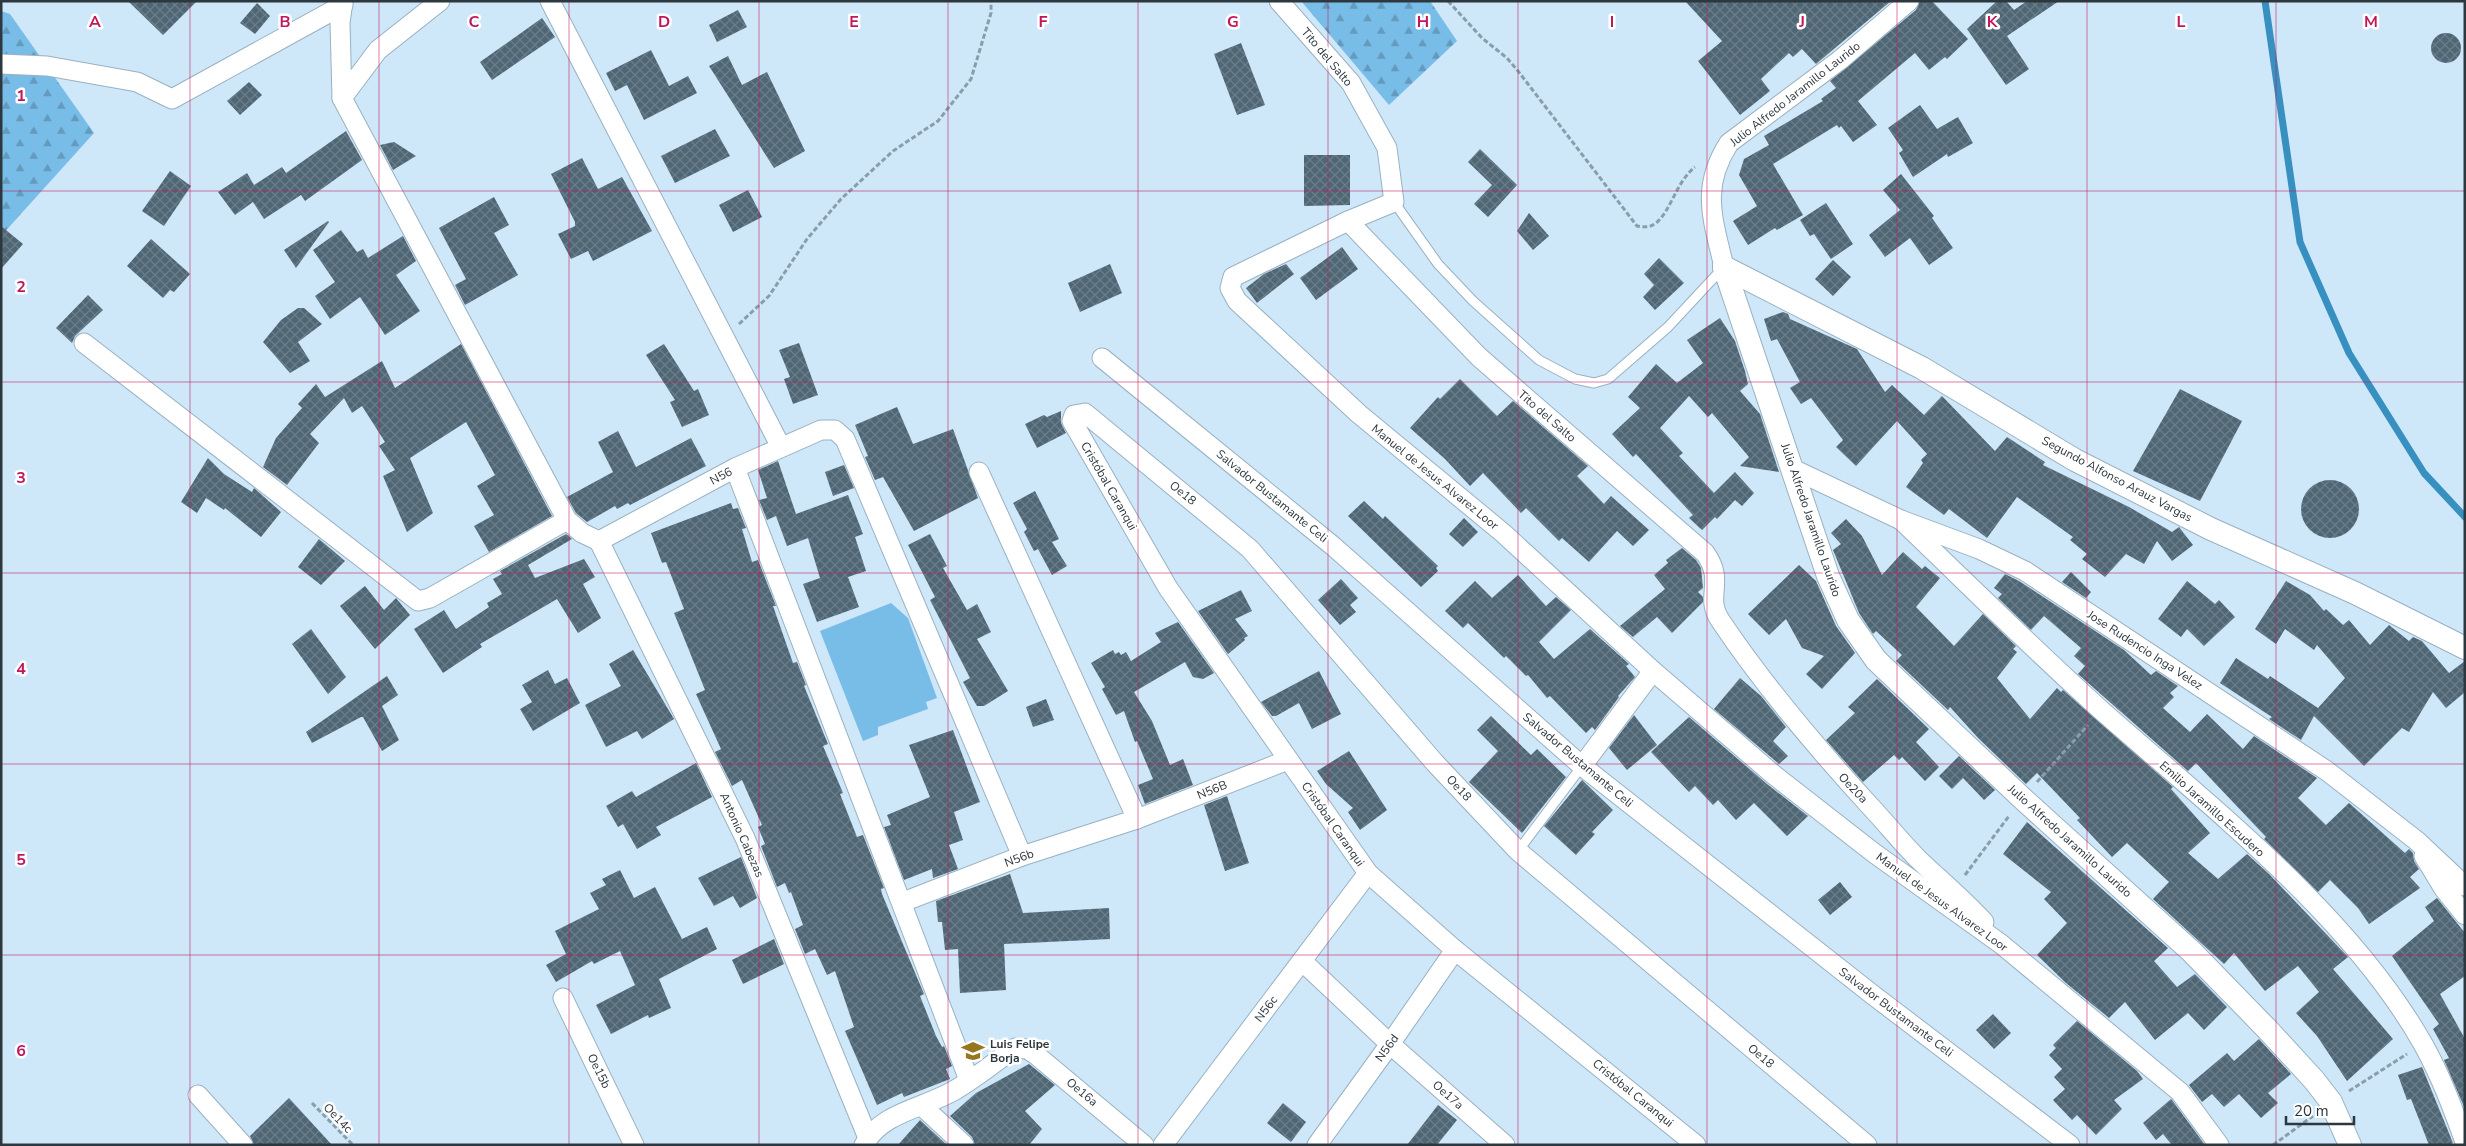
<svg xmlns="http://www.w3.org/2000/svg" width="2466" height="1146" viewBox="0 0 2466 1146" font-family="'Nunito Sans',sans-serif">
<defs>
<pattern id="forest-firs" width="22" height="20" patternUnits="userSpaceOnUse" patternTransform="scale(1.25)"><rect width="22" height="20" fill="#78bde8"/><path d="M5 1l3.5 6h-7zM16 11l3.5 6h-7z" fill="#639abd"/></pattern>
<pattern id="building-cross-hatch" width="8" height="8" patternUnits="userSpaceOnUse" patternTransform="scale(1.25)"><rect width="8" height="8" fill="#4f6675"/><path d="M0 0l8 8M0 8l8-8" fill="none" stroke="#6b7d89"/></pattern>
</defs>
<rect width="100%" height="100%" fill="#cee7f9"/>
<g fill="url(#forest-firs)">
<polygon points="1301,1 1430,1 1457,41 1389,105"/>
<polygon points="1,11 10,14 94,133 1,236"/>
</g>
<polygon fill="#78bde8" points="891,603 908,618 937,698 926,702 928,709 878,727 878,735 863,741 820,631"/>
<g fill="none" stroke-linecap="round" stroke-linejoin="round">
<polyline stroke="#3890c1" stroke-width="7" points="2265,1 2300,242 2349,353 2424,473 2465,517"/>
</g>
<g fill="url(#building-cross-hatch)">
<polygon points="128,1 197,1 163,35"/>
<polygon points="1685,1 1891,1 1816,64 1802,49 1793,57 1789,53 1761,79 1770,91 1740,115 1698,61 1722,41"/>
<polygon points="1920,1 1932,1 1968,39 1947,59 1945,57 1929,70 1915,53 1858,101 1877,125 1853,142 1841,126 1839,128 1837,125 1773,164 1803,215 1777,230 1775,228 1748,245 1733,221 1757,206 1739,175 1744,159 1769,145 1764,136 1823,101 1821,99 1836,88 1830,81 1916,10"/>
<polygon points="1997,1 2006,1 2014,10 2027,1 2059,1 2007,36 2029,69 2006,85 1967,29"/>
<polygon points="257,3 270,16 255,34 240,23"/>
<polygon points="738,10 747,27 717,42 709,25"/>
<polygon points="542,18 555,37 492,80 480,62"/>
<circle cx="2446" cy="48" r="15"/>
<polygon points="1241,43 1265,105 1237,115 1214,54"/>
<polygon points="651,50 669,86 688,76 697,93 644,120 627,85 615,91 606,73"/>
<polygon points="728,56 742,85 767,72 805,151 774,168 709,66"/>
<polygon points="249,82 262,95 240,115 227,101"/>
<polygon points="1920,105 1937,129 1958,117 1973,143 1948,157 1947,154 1913,177 1899,153 1903,150 1888,128"/>
<polygon points="715,129 730,156 675,183 661,156"/>
<polygon points="346,131 362,160 305,201 301,195 264,219 253,202 235,215 218,192 247,173 254,185 282,167 286,173"/>
<polygon points="394,142 416,156 393,170 380,145"/>
<polygon points="1480,149 1517,185 1488,217 1474,204 1492,185 1468,162"/>
<polygon points="1304,155 1350,155 1350,205 1304,206"/>
<polygon points="582,158 598,189 622,177 652,231 593,261 588,251 571,259 558,234 575,226 575,222 551,174"/>
<polygon points="170,171 191,186 164,226 142,211"/>
<polygon points="1901,174 1934,216 1932,218 1953,248 1929,265 1910,238 1885,257 1869,235 1900,210 1883,190"/>
<polygon points="748,190 762,217 733,232 719,205"/>
<polygon points="494,197 509,225 494,233 518,275 465,305 455,285 466,279 439,228"/>
<polygon points="1826,203 1853,244 1831,259 1814,234 1810,236 1800,220"/>
<polygon points="1529,213 1549,236 1533,250 1517,231"/>
<polygon points="328,221 329,222 296,268 284,250"/>
<polygon points="1,226 23,244 1,269"/>
<polygon points="341,230 357,252 363,249 368,258 403,236 416,261 396,275 420,311 385,335 360,297 330,319 315,296 335,282 313,250"/>
<polygon points="151,239 190,274 174,292 170,290 163,298 127,266"/>
<polygon points="1342,247 1358,269 1316,300 1300,278"/>
<polygon points="1659,258 1684,283 1655,310 1643,297 1654,285 1644,274"/>
<polygon points="1833,260 1851,277 1833,296 1815,279"/>
<polygon points="1110,264 1122,293 1080,312 1068,283"/>
<polygon points="1286,264 1294,274 1257,303 1246,288 1264,274"/>
<polygon points="88,295 103,310 75,336 72,343 56,328"/>
<polygon points="298,308 304,308 322,324 298,342 310,361 290,373 263,342 281,320"/>
<polygon points="1783,312 1788,314 1790,319 1857,349 1885,392 1892,385 1924,415 1942,396 1995,451 2007,437 2045,462 2043,465 2129,507 2172,532 2179,527 2193,545 2172,561 2157,541 2144,564 2126,554 2105,577 2082,559 2087,554 2070,540 2073,537 2017,497 1987,538 1949,509 1944,515 1906,487 1923,463 1921,460 1927,454 1897,421 1856,466 1836,447 1843,440 1811,398 1801,404 1790,388 1800,382 1777,339 1771,341 1764,319"/>
<polygon points="1720,318 1735,341 1745,371 1748,384 1740,391 1760,414 1779,472 1740,466 1749,457 1712,413 1708,417 1689,396 1660,428 1683,453 1679,456 1714,493 1735,472 1754,493 1742,506 1735,500 1717,519 1715,517 1702,530 1689,518 1693,515 1636,454 1633,457 1612,434 1640,408 1628,397 1656,364 1677,383 1703,363 1687,340"/>
<polygon points="799,343 818,395 793,404 784,379 790,377 779,350"/>
<polygon points="461,344 552,516 489,552 474,526 494,515 477,486 495,475 466,422 410,458 433,513 407,532 383,476 395,470 379,446 385,442 362,406 352,413 344,398 310,434 319,443 287,485 263,467 276,438 302,408 298,404 316,384 325,397 382,361 395,388"/>
<polygon points="664,344 694,391 698,389 709,415 682,427 670,402 675,400 646,355"/>
<polygon points="1460,379 1497,416 1513,401 1588,466 1577,476 1604,504 1611,496 1649,530 1633,546 1617,531 1589,562 1562,538 1559,541 1526,508 1521,513 1483,473 1470,486 1445,459 1410,428 1438,397 1440,399"/>
<polygon points="2180,389 2242,421 2200,501 2133,471"/>
<polygon points="897,407 913,444 953,429 978,498 914,531 883,477 875,480 865,457 868,456 855,425"/>
<polygon points="1061,411 1061,423 1066,433 1037,448 1025,424 1044,415 1047,417"/>
<polygon points="618,431 636,467 691,438 706,466 630,505 628,503 617,509 615,506 587,522 576,513 567,497 613,472 598,442"/>
<polygon points="208,458 224,474 252,492 254,488 281,512 261,537 225,508 224,510 206,498 197,513 181,502"/>
<polygon points="778,461 796,514 848,495 863,534 855,537 866,571 848,577 859,607 817,622 803,584 820,578 808,538 787,546 776,516 767,520 759,500 767,498 758,470"/>
<polygon points="844,465 854,488 833,496 825,472"/>
<circle cx="2330" cy="509" r="29"/>
<polygon points="1035,491 1059,539 1052,542 1067,566 1052,575 1038,549 1034,551 1024,532 1027,529 1013,503"/>
<polygon points="1364,501 1383,519 1385,516 1438,566 1436,568 1438,571 1421,587 1348,516"/>
<polygon points="731,503 733,509 738,508 746,528 742,529 752,562 758,560 776,606 773,606 793,663 797,662 806,685 804,686 828,744 823,746 843,793 840,794 857,837 863,835 884,888 881,889 882,894 924,994 920,996 936,1036 942,1047 944,1046 952,1066 946,1069 950,1079 904,1097 902,1093 877,1105 845,1031 854,1027 835,971 827,975 815,949 805,954 795,929 803,925 791,892 789,893 785,883 777,887 761,846 765,844 758,827 762,825 742,780 732,786 715,752 721,749 696,694 705,690 674,613 684,609 666,562 662,563 651,533"/>
<polygon points="1464,518 1478,532 1463,547 1449,534"/>
<polygon points="1846,519 1862,536 1882,575 1903,552 1922,569 1925,566 1940,578 1916,607 1954,646 1983,614 2016,646 2013,649 2017,652 1997,678 2030,719 2057,688 2061,692 2063,690 2173,787 2171,789 2210,833 2188,853 2218,879 2247,854 2269,874 2348,957 2333,969 2393,1039 2347,1081 2317,1036 2296,1013 2319,992 2298,966 2265,991 2234,953 2224,964 2153,899 2169,882 2127,843 2112,857 2077,820 2080,818 2037,773 2026,784 1978,738 1950,707 1948,710 1896,661 1902,655 1876,631 1873,634 1859,613 1833,550 1841,544 1831,533"/>
<polygon points="566,534 572,539 528,565 535,578 584,559 595,577 583,584 601,618 578,633 557,599 480,644 482,647 443,673 414,629 444,610 456,629 489,607 487,603 502,594 493,579 502,574 500,571"/>
<polygon points="930,534 947,566 943,568 967,610 977,604 991,632 977,639 1008,691 984,706 977,706 963,682 970,678 930,600 935,597 908,545"/>
<polygon points="319,539 345,561 321,585 298,567"/>
<polygon points="1682,548 1696,560 1701,568 1703,588 1698,592 1703,597 1703,602 1672,633 1657,617 1633,637 1620,626 1665,589 1654,575 1668,563 1666,560"/>
<polygon points="1799,565 1816,581 1836,626 1855,653 1822,689 1806,674 1824,656 1802,648 1786,619 1769,635 1748,614"/>
<polygon points="2071,572 2091,592 2086,598 2062,582"/>
<polygon points="2005,574 2019,581 2124,650 2151,675 2156,671 2178,686 2170,693 2174,697 2163,708 2190,732 2207,714 2243,749 2254,736 2317,778 2298,798 2326,825 2349,803 2405,853 2409,849 2413,853 2414,861 2419,869 2410,877 2420,888 2369,924 2358,908 2330,880 2318,892 2264,839 2266,837 2196,763 2188,771 2078,674 2085,666 2074,656 2081,648 2044,616 2031,630 1998,598 2002,594 1994,588"/>
<polygon points="1518,575 1546,606 1556,597 1571,610 1539,642 1554,659 1590,629 1629,664 1626,666 1635,677 1618,696 1619,697 1595,730 1592,727 1586,733 1550,696 1547,698 1528,675 1526,676 1506,656 1504,658 1468,623 1463,628 1445,611 1475,581 1492,598"/>
<polygon points="1341,579 1358,598 1350,605 1356,612 1340,625 1318,600"/>
<polygon points="2187,581 2215,604 2219,600 2235,617 2204,646 2187,629 2181,637 2158,619"/>
<polygon points="2286,581 2310,595 2324,611 2326,609 2343,625 2349,620 2370,645 2389,625 2409,641 2413,637 2422,641 2449,673 2465,661 2465,692 2446,708 2433,692 2409,732 2402,728 2364,766 2314,716 2301,740 2269,719 2272,717 2220,683 2236,658 2268,679 2270,676 2318,708 2345,678 2317,645 2314,650 2285,629 2276,644 2255,629"/>
<polygon points="365,586 384,610 396,598 410,615 375,649 340,606"/>
<polygon points="1241,590 1252,611 1235,619 1248,636 1244,638 1245,640 1228,654 1198,611"/>
<polygon points="1178,622 1214,673 1203,679 1193,677 1185,662 1134,692 1152,721 1170,765 1183,759 1193,785 1145,804 1138,785 1153,779 1137,741 1135,742 1124,711 1116,715 1102,689 1105,687 1091,663 1113,650 1115,654 1119,652 1121,655 1126,652 1131,661 1161,642 1155,633"/>
<polygon points="311,629 346,677 328,694 292,644"/>
<polygon points="633,650 674,719 642,739 637,731 606,747 585,705 621,686 609,664"/>
<polygon points="548,670 555,684 567,678 580,703 533,731 520,709 532,702 522,685"/>
<polygon points="1319,671 1341,714 1312,729 1299,703 1276,716 1272,716 1261,702"/>
<polygon points="387,676 398,695 382,706 399,740 382,751 363,717 361,717 312,743 306,732"/>
<polygon points="1740,678 1761,696 1786,727 1773,741 1788,756 1779,764 1714,709"/>
<polygon points="1877,679 1929,729 1916,742 1939,767 1925,781 1902,757 1899,760 1894,755 1863,782 1826,740 1855,713 1848,707"/>
<polygon points="1046,699 1054,720 1033,727 1026,707"/>
<polygon points="1634,715 1657,745 1627,770 1609,748"/>
<polygon points="1491,716 1531,755 1537,749 1566,777 1522,833 1469,782 1498,751 1477,730"/>
<polygon points="1689,717 1767,784 1808,816 1787,836 1754,803 1736,820 1718,800 1713,805 1695,786 1689,792 1651,752"/>
<polygon points="953,730 980,802 954,812 963,840 949,845 958,869 933,878 932,869 904,880 884,827 891,825 887,815 930,797 909,745"/>
<polygon points="1349,751 1387,810 1360,830 1348,812 1353,808 1326,784 1317,771"/>
<polygon points="1959,756 1995,790 1984,800 1963,778 1952,789 1939,776"/>
<polygon points="696,763 712,797 656,827 661,835 637,849 623,824 618,827 606,806 632,791 636,797"/>
<polygon points="1582,780 1613,810 1592,832 1595,834 1576,855 1544,826"/>
<polygon points="1227,796 1249,863 1225,871 1204,805"/>
<polygon points="2027,822 2168,948 2154,961 2177,987 2195,974 2227,1007 2204,1030 2188,1013 2155,1040 2125,1002 2109,1018 2066,983 2037,955 2067,923 2044,899 2051,892 2003,854"/>
<polygon points="741,857 757,898 740,908 733,896 714,906 698,878"/>
<polygon points="620,870 634,898 655,887 682,939 707,927 717,949 659,979 671,1008 649,1018 648,1015 611,1034 596,1005 635,985 620,951 594,964 592,961 556,982 546,965 566,954 555,931 599,909 590,893 606,885 602,879"/>
<polygon points="1010,874 1023,913 1109,908 1110,939 1004,944 1006,990 960,993 958,949 945,950 942,922 938,922 936,901"/>
<polygon points="1840,882 1852,897 1830,915 1818,900"/>
<polygon points="2437,898 2465,933 2465,976 2440,994 2465,1039 2465,1109 2444,1060 2449,1058 2433,1029 2439,1024 2392,956 2434,921 2425,907"/>
<polygon points="774,939 784,964 743,984 732,960"/>
<polygon points="1993,1014 2011,1033 1994,1049 1976,1030"/>
<polygon points="2077,1021 2137,1071 2143,1079 2114,1100 2122,1109 2096,1135 2077,1115 2072,1120 2053,1100 2065,1089 2054,1077 2062,1069 2049,1055 2056,1048 2053,1045"/>
<polygon points="2259,1039 2291,1074 2268,1093 2278,1103 2261,1118 2239,1094 2224,1107 2212,1094 2202,1102 2189,1085 2227,1053 2234,1061"/>
<polygon points="1029,1064 1055,1085 1025,1111 1042,1129 1029,1145 975,1145 972,1137 950,1116 976,1093"/>
<polygon points="2422,1067 2453,1143 2449,1145 2429,1145 2411,1099 2407,1100 2398,1075"/>
<polygon points="289,1098 332,1145 254,1145 250,1136"/>
<polygon points="2171,1099 2172,1100 2205,1145 2172,1145 2163,1134 2156,1140 2143,1123"/>
<polygon points="1283,1103 1306,1122 1291,1142 1267,1123"/>
<polygon points="1438,1105 1457,1120 1437,1145 1407,1145"/>
<polygon points="920,1120 947,1145 898,1145"/>
</g>
<g fill="none" stroke-linecap="round" stroke-linejoin="round">
<defs>
<g id="service">
<polyline points="1394,202 1438,264 1473,301 1539,360 1575,379 1594,383 1608,379 1668,327 1722,269"/>
<polyline points="1518,851 1582,766"/>
</g>
<g id="minor">
<polyline points="343,1 340,23 342,98 567,520 582,533 599,541"/>
<polyline points="550,1 781,447"/>
<polyline points="1279,1 1351,83 1387,148 1394,202 1348,221 1233,277 1230,288 1237,301 1359,414 1503,533 1653,671 1774,775 1874,853 2001,944 2180,1092 2219,1145"/>
<polyline points="1,64 47,66 137,82 172,99 343,5"/>
<polyline points="342,98 378,50 440,1"/>
<path d="M1348,221L1479,357L1705,553C1726,582 1704,596 1720,620C1764,686 1816,747 1870,806C1886,823 1901,842 1918,859C1940,880 1963,899 1984,922"/>
<path d="M1724,267C1713,219 1700,188 1729,143L1840,60L1909,1"/>
<polyline points="84,343 418,601 430,598 567,520"/>
<polyline points="1102,358 1333,546 1582,766 1873,995 2070,1145"/>
<polyline points="735,468 969,1080"/>
<polyline points="1793,469 1901,520 1979,549 2025,571 2327,771 2417,841 2465,886"/>
<polyline points="979,472 1137,819"/>
<path d="M1901,520C1968,584 2033,649 2102,711C2213,809 2350,915 2423,1044C2441,1076 2453,1109 2465,1142"/>
<polyline points="599,541 735,468 821,430 835,430 845,439 1022,856"/>
<polyline points="599,541 745,838 868,1138"/>
<polyline points="1582,766 1653,671"/>
<polyline points="2424,856 2444,889 2465,915"/>
<polyline points="903,902 1022,856 1137,819 1288,760"/>
<polyline points="1302,961 1390,1044 1505,1145"/>
<polyline points="563,998 634,1145"/>
<polyline points="198,1095 243,1145"/>
<polyline points="922,1106 964,1145"/>
<path d="M864,1145C881,1112 925,1108 955,1090C976,1078 995,1062 1015,1048L1027,1049L1035,1054L1144,1145"/>
<polyline points="1163,1145 1368,873"/>
<polyline points="1317,1145 1390,1044 1455,950"/>
<polyline points="1696,1145 1455,950 1368,873 1168,588 1072,421 1074,415 1085,413 1250,549 1435,763 1518,851 1867,1145"/>
</g>
<g id="tertiary">
<polyline points="1724,267 1828,576 1848,620 1876,660 2023,799 2191,951 2268,1030 2314,1080 2331,1102 2350,1145"/>
<polyline points="1724,267 1922,368 2075,460 2211,529 2355,593 2465,648"/>
</g>
</defs>
<use href="#service" stroke="#99b1c2" stroke-width="11"/>
<use href="#minor" stroke="#99b1c2" stroke-width="21"/>
<use href="#tertiary" stroke="#99b1c2" stroke-width="24"/>
<g stroke="#8a9daa" stroke-width="3" stroke-dasharray="5 2.5" stroke-linecap="butt">
<path d="M1448,1L1482,38L1507,58L1518,71L1637,226C1644,227 1650,228 1656,223C1671,211 1676,182 1695,167"/>
<polyline points="739,324 769,296 807,239 841,199 893,151 938,121 971,79 991,13 991,1"/>
<polyline points="2037,782 2088,725"/>
<polyline points="1965,875 2009,816"/>
<polyline points="2349,1091 2407,1054"/>
<polyline points="312,1103 353,1145"/>
<polyline points="2273,1145 2313,1116"/>
</g>
<use href="#service" stroke="#fff" stroke-width="9"/>
<use href="#minor" stroke="#fff" stroke-width="19"/>
<use href="#tertiary" stroke="#fff" stroke-width="22"/>
</g>
<path fill="none" stroke="#c2185b" stroke-width="1" stroke-opacity="0.55" d="M190,1V1145M379,1V1145M569,1V1145M759,1V1145M948,1V1145M1138,1V1145M1328,1V1145M1518,1V1145M1707,1V1145M1897,1V1145M2087,1V1145M2276,1V1145M1,191H2465M1,382H2465M1,573H2465M1,764H2465M1,955H2465"/>
<defs>
<symbol id="school-bare" viewBox="-9 -9 18 18"><path d="M0-5L7-2L0 1L-7-2ZM-4 1L0 2.5L4 1V4Q0 6-4 4Z" fill="#96761f" stroke="#fff" stroke-width="2.5" paint-order="stroke"/></symbol>
</defs>
<g fill-rule="evenodd">
<use href="#school-bare" x="957" y="1035" width="32" height="32"/>
</g>
<g text-anchor="middle" stroke-width="5" stroke-linejoin="round" paint-order="stroke">
<g font-size="12" fill="#2d373e" stroke="#fff">
<text transform="translate(1327 57) rotate(50)" y="4">Tito del Salto</text>
<text transform="translate(1795 94) rotate(-38)" y="4">Julio Alfredo Jaramillo Laurido</text>
<text transform="translate(1547 416) rotate(41)" y="4">Tito del Salto</text>
<text transform="translate(721 476) rotate(-28)" y="4">N56</text>
<text transform="translate(1435 477) rotate(39)" y="4">Manuel de Jesus Alvarez Loor</text>
<text transform="translate(2117 479) rotate(28)" y="4">Segundo Alfonso Arauz Vargas</text>
<text transform="translate(1109 486) rotate(60)" y="4">Cristóbal Caranqui</text>
<text transform="translate(1183 493) rotate(39)" y="4">Oe18</text>
<text transform="translate(1272 496) rotate(39)" y="4">Salvador Bustamante Celi</text>
<text transform="translate(1811 520) rotate(71)" y="4">Julio Alfredo Jaramillo Laurido</text>
<text transform="translate(2145 650) rotate(33)" y="4">Jose Rudencio Inga Velez</text>
<text transform="translate(1578 760) rotate(40)" y="4">Salvador Bustamante Celi</text>
<text transform="translate(1459 788) rotate(47)" y="4">Oe18</text>
<text transform="translate(1853 788) rotate(47)" y="4">Oe20a</text>
<text transform="translate(1212 790) rotate(-22)" y="4">N56B</text>
<text transform="translate(2212 809) rotate(42)" y="4">Emilio Jaramillo Escudero</text>
<text transform="translate(1333 824) rotate(55)" y="4">Cristóbal Caranqui</text>
<text transform="translate(742 835) rotate(66)" y="4">Antonio Cabezas</text>
<text transform="translate(2070 841) rotate(42)" y="4">Julio Alfredo Jaramillo Laurido</text>
<text transform="translate(1019 858) rotate(-20)" y="4">N56b</text>
<text transform="translate(1942 902) rotate(36)" y="4">Manuel de Jesus Alvarez Loor</text>
<text transform="translate(1266 1009) rotate(-53)" y="4">N56c</text>
<text transform="translate(1896 1012) rotate(37)" y="4">Salvador Bustamante Celi</text>
<text transform="translate(1387 1048) rotate(-54)" y="4">N56d</text>
<text transform="translate(1761 1056) rotate(40)" y="4">Oe18</text>
<text transform="translate(599 1071) rotate(64)" y="4">Oe15b</text>
<text transform="translate(1082 1092) rotate(40)" y="4">Oe16a</text>
<text transform="translate(1633 1093) rotate(39)" y="4">Cristóbal Caranqui</text>
<text transform="translate(1448 1095) rotate(41)" y="4">Oe17a</text>
<text transform="translate(338 1118) rotate(46)" y="4">Oe14c</text>
</g>
<g font-size="12" font-weight="bold" fill="#2d373e" stroke="#fff" text-anchor="start">
<text x="990" y="1048">Luis Felipe<tspan x="990" dy="14">Borja</tspan></text>
</g>
</g>
<g font-size="16" text-anchor="middle" font-weight="bold" fill="#c2185b" stroke="#fff" stroke-width="5" stroke-linejoin="round" paint-order="stroke">
<text x="95" y="27">A</text>
<text x="285" y="27">B</text>
<text x="474" y="27">C</text>
<text x="664" y="27">D</text>
<text x="854" y="27">E</text>
<text x="1043" y="27">F</text>
<text x="1233" y="27">G</text>
<text x="1423" y="27">H</text>
<text x="1612" y="27">I</text>
<text x="1802" y="27">J</text>
<text x="1992" y="27">K</text>
<text x="2181" y="27">L</text>
<text x="2371" y="27">M</text>
<text x="21" y="101">1</text>
<text x="21" y="292">2</text>
<text x="21" y="483">3</text>
<text x="21" y="674">4</text>
<text x="21" y="865">5</text>
<text x="21" y="1056">6</text>
</g>
<rect width="2466" height="1146" fill="none" stroke="#2d373e" stroke-width="5"/>
<path d="M2286 1116v8h68v-8" fill="none" stroke="#2d373e" stroke-width="2.5"/>
<text x="2294" y="1116" font-size="15" fill="#2d373e" stroke="#ffffff" stroke-width="4" paint-order="stroke">20 m</text>
</svg>
